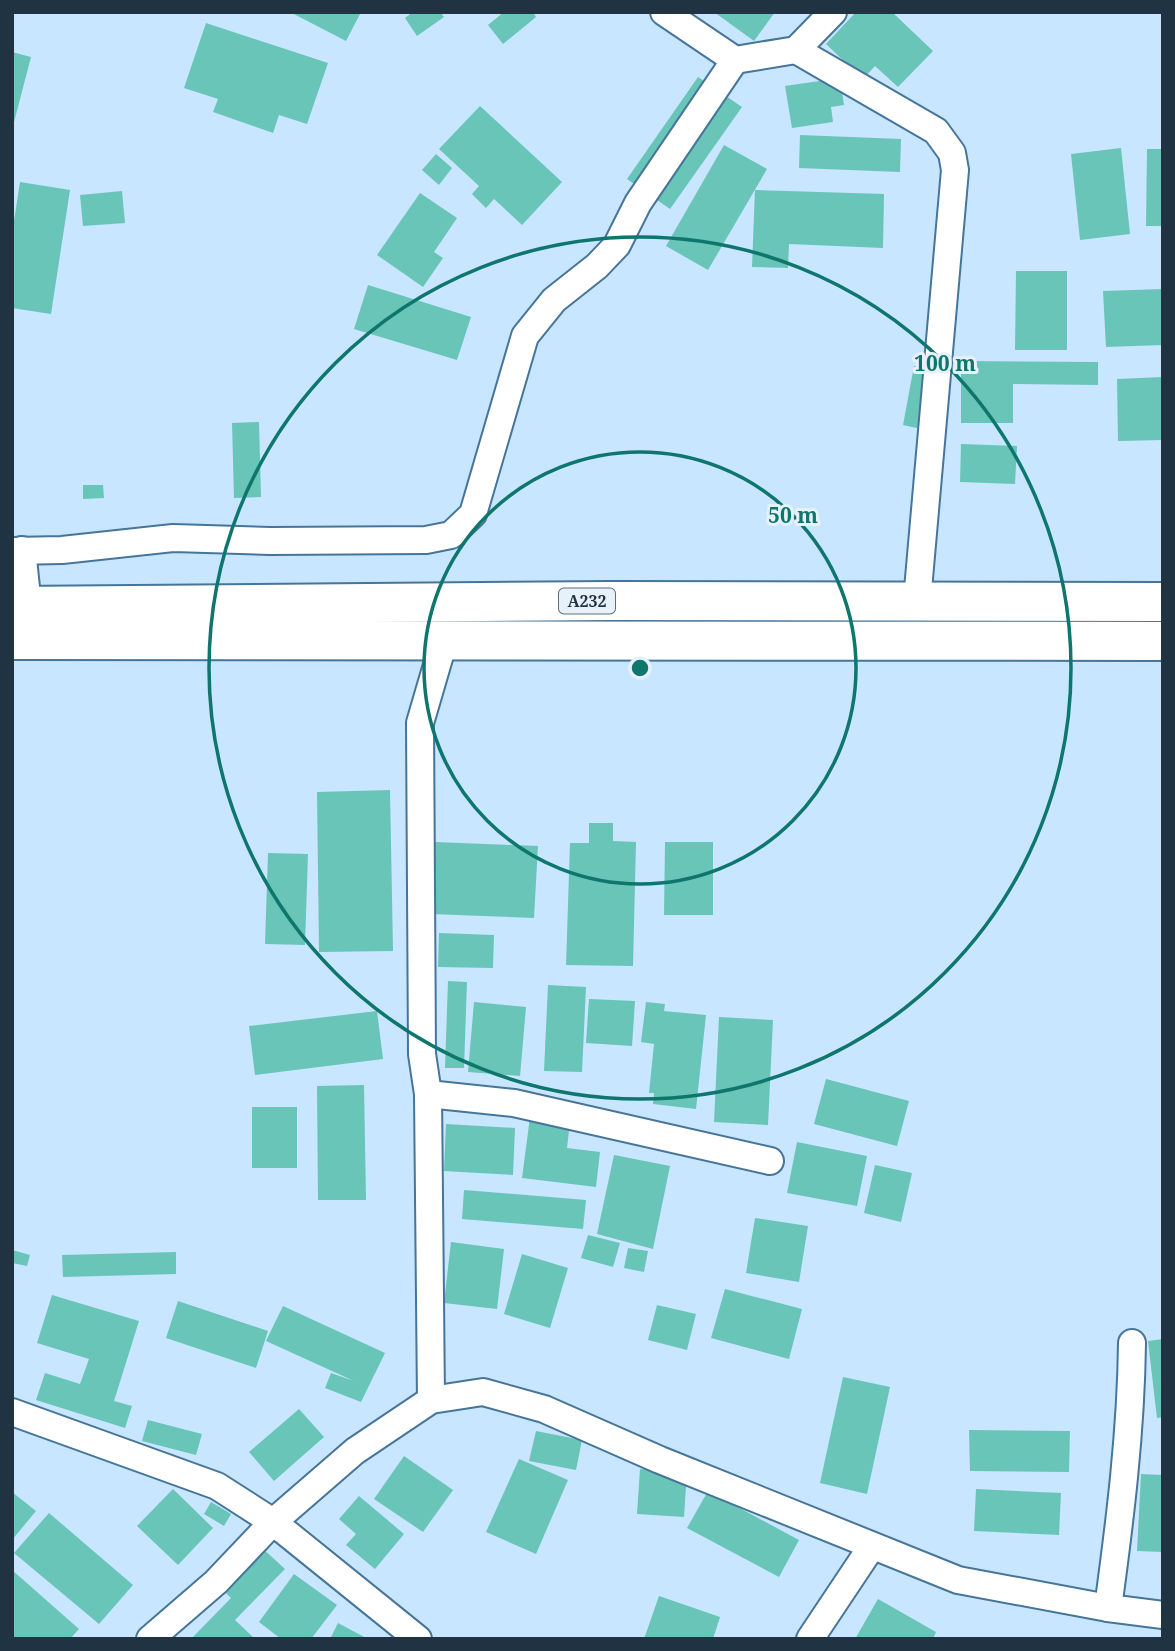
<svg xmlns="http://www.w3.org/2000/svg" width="1175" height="1651" viewBox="0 0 1175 1651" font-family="'Noto Serif',serif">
<rect width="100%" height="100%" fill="#c8e6ff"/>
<g fill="#69c5b7">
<polygon points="290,12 356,12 360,14 346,41"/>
<polygon points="413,12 440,12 444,17 417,36 405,18"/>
<polygon points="504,12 533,12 536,17 503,44 488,25"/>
<polygon points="714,12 775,12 754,41"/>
<polygon points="856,12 892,12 933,51 898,87 875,66 863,79 826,44"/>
<polygon points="206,23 328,63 307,124 279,115 273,133 213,112 218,99 184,88"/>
<polygon points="12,52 31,57 13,126 12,126"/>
<polygon points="698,77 742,107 670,209 627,179"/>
<polygon points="840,78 844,105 831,107 833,122 792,128 785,86"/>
<polygon points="480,106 562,182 522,225 494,199 486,208 472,194 479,186 439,149"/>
<polygon points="800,135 901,139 900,172 799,168"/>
<polygon points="724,145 767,169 708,270 666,246"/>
<polygon points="1121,148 1130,234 1080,240 1071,154"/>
<polygon points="1147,149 1163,149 1163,226 1146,226"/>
<polygon points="436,154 452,168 439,185 422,170"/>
<polygon points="20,182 70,190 51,314 12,308 12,234"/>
<polygon points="755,190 884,194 883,248 789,244 788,268 752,267"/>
<polygon points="122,191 125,223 83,226 80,195"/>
<polygon points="420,193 457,218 434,252 443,258 423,287 377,255"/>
<polygon points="1016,271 1067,271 1067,350 1015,350"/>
<polygon points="368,285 471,317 457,360 354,329"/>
<polygon points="1163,289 1163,345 1106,347 1103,291"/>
<polygon points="961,361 1098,362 1098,385 1013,384 1013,423 961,423"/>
<polygon points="914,366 947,372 935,432 903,425"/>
<polygon points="1163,377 1163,440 1118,441 1117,379"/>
<polygon points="259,422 261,497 234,498 232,423"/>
<polygon points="961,444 1017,446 1015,484 960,482"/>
<polygon points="83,485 103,485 104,498 83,499"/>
<polygon points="390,790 393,951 319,952 317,792"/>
<polygon points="589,823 613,823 613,841 636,842 633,966 566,965 570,843 589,843"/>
<polygon points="435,842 538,846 534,918 431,914"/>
<polygon points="665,842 713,842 713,915 664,915"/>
<polygon points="268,853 308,854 305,945 265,944"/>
<polygon points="439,933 494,935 493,968 438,967"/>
<polygon points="448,981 467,982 464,1068 445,1068"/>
<polygon points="548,985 586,987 582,1072 544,1071"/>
<polygon points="589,999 635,1001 632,1046 586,1043"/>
<polygon points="474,1002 526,1007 520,1076 468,1072"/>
<polygon points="646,1002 665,1004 664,1011 706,1015 696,1109 653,1104 654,1093 649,1093 654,1044 641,1042"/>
<polygon points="377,1011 383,1059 255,1075 249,1026"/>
<polygon points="719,1017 773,1020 768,1125 714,1122"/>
<polygon points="826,1079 909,1101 897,1146 814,1124"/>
<polygon points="364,1085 366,1200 318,1200 317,1086"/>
<rect x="252" y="1107" width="45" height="61"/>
<polygon points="530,1117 570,1122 567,1148 600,1152 596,1187 522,1178"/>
<polygon points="446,1124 515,1128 513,1175 444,1171"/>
<polygon points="797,1142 867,1156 857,1206 787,1193"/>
<polygon points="614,1155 670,1166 653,1249 597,1234"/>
<polygon points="875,1165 912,1173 901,1222 864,1213"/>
<polygon points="464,1190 586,1200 583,1229 462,1219"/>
<polygon points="755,1218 808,1226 799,1282 746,1273"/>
<polygon points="588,1235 620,1243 613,1267 581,1258"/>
<polygon points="451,1242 504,1249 497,1309 444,1303"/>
<polygon points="628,1248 648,1251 644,1272 624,1268"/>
<polygon points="12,1250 30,1255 27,1266 12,1263"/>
<polygon points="176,1252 176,1274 63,1277 62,1255"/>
<polygon points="522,1254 568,1268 550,1328 504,1314"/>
<polygon points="725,1289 802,1309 789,1359 711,1338"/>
<polygon points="52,1295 139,1321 114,1401 132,1406 125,1428 36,1400 45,1373 80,1384 89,1359 37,1343"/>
<polygon points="178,1301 268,1331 256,1368 166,1338"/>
<polygon points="657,1305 696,1314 687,1350 648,1340"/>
<polygon points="283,1306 385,1353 361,1402 325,1388 331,1373 354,1381 266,1341"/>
<polygon points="1163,1339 1163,1417 1157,1418 1148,1341"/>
<polygon points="843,1377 890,1387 867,1494 820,1483"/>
<polygon points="299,1409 324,1437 274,1481 249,1452"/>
<polygon points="148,1420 202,1434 196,1455 142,1441"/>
<polygon points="969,1430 1070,1431 1069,1472 970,1471"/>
<polygon points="536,1431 582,1440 576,1470 529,1461"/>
<polygon points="404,1456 453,1490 423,1532 374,1499"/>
<polygon points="519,1459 568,1480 536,1554 486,1532"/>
<polygon points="640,1469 687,1472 684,1517 637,1514"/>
<polygon points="1141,1474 1163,1475 1163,1552 1137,1551"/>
<polygon points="173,1489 213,1528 178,1565 137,1526"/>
<polygon points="976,1489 1061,1493 1059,1535 974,1531"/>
<polygon points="708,1491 799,1540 779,1577 687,1528"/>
<polygon points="12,1492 36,1511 12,1540"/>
<polygon points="359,1496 404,1534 375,1569 346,1545 356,1534 339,1519"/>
<polygon points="211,1502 231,1514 224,1526 204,1514"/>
<polygon points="49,1513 133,1585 99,1624 14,1553"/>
<polygon points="261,1547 285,1569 235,1620 255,1639 191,1639 231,1598 221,1588"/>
<polygon points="12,1570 79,1629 70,1639 12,1639"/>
<polygon points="294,1574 337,1605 311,1639 281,1639 259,1622"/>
<polygon points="659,1596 720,1617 713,1639 644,1639"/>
<polygon points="878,1599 936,1632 933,1639 855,1639"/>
<polygon points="338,1623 368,1639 330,1639"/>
</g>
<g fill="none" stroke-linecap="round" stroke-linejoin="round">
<defs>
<g id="minor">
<polyline points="664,12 735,60 796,50 833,12"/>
<polyline points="796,50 936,131 952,153 955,170 917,601"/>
<polyline points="22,550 28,606"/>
<polyline points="12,551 62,550 173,538 270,541 426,540 451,535 473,514 525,336 554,300 597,266 617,245 638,203 735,60"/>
<polyline points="428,1094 514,1103 770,1161"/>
<polyline points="431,1400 428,1094 422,1054 420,723 444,641"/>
<polyline points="12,1412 217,1486 273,1522 418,1639"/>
<path d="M1108,1608C1120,1520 1131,1432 1132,1343"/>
<polyline points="150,1639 216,1582 273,1522 355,1451 431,1400 483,1392 544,1409 660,1460 958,1580 1108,1608 1163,1615"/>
<polyline points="810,1639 872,1546"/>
</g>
<g id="trunk">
<polyline points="12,606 610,601 1163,602"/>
<polyline points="12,640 1163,641"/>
</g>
</defs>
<use href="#minor" stroke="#46759a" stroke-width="30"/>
<use href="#trunk" stroke="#46759a" stroke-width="42"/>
<use href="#minor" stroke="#fff" stroke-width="26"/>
<use href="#trunk" stroke="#fff" stroke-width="38"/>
</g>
<g fill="none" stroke="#0f766e" stroke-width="3.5">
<circle cx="640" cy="668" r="216"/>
<circle cx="640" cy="668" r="431"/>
</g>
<g text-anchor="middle" stroke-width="6" stroke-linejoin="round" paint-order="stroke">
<rect fill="#e7f1f9" stroke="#5b6c7a" stroke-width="2" x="559" y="588.5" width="56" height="25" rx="5"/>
<g font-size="16" font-weight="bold" fill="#1f3343">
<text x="587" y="607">A232</text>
</g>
</g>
<circle cx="640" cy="668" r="10" fill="#0f766e" stroke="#e7f1f9" stroke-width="3.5"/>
<g font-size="21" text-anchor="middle" font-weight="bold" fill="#0f766e" stroke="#e7f1f9" stroke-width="6" stroke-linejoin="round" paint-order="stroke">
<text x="945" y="371">100 m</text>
<text x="793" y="523">50 m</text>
</g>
<rect width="1175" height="1651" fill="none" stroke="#1f3343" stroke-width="28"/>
</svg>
